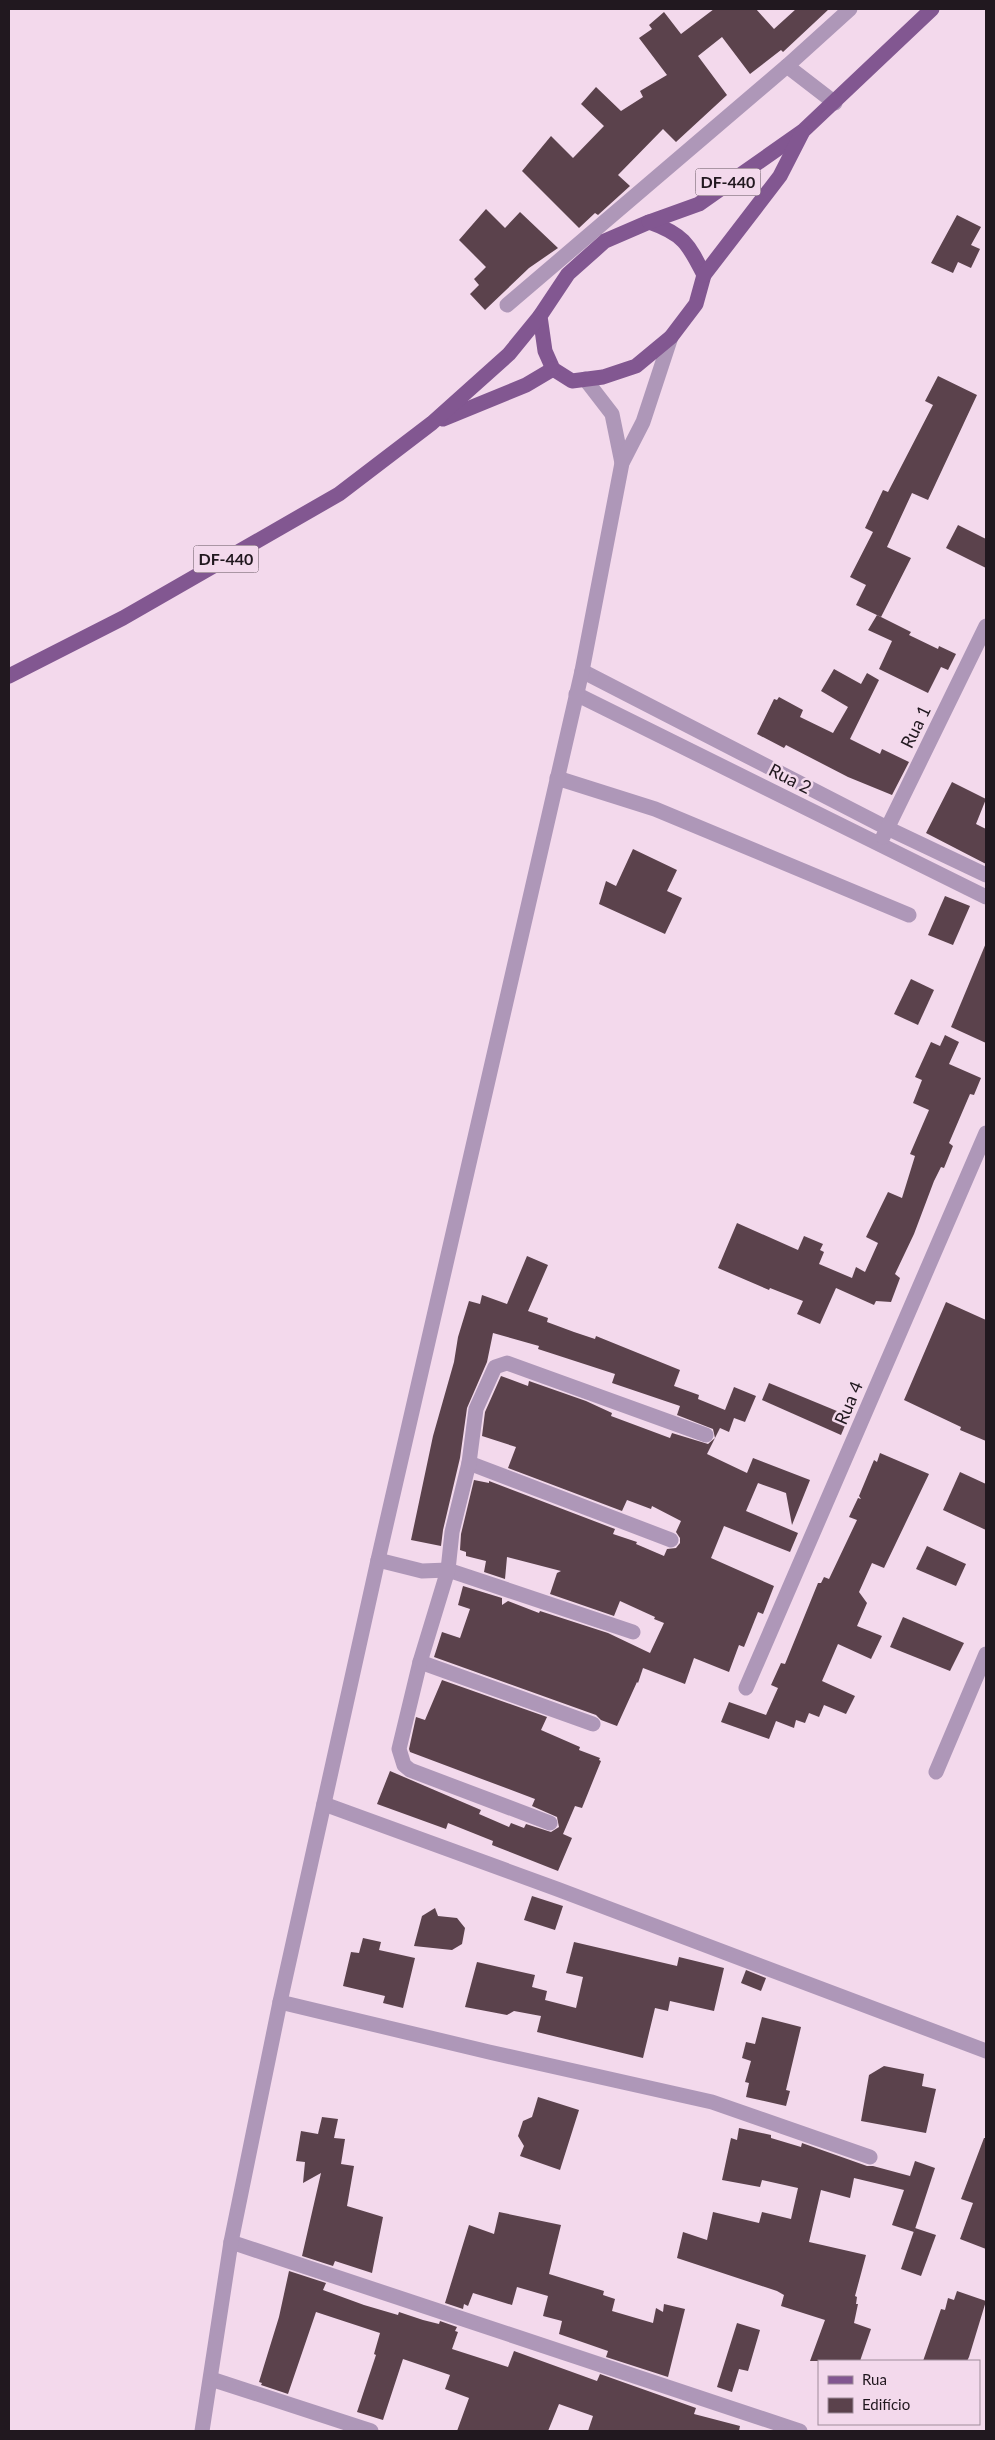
<svg xmlns="http://www.w3.org/2000/svg" width="995" height="2440" viewBox="0 0 995 2440" font-family="Lato,sans-serif">
<rect width="100%" height="100%" fill="#f3d9ec"/>
<g fill="#5b424c">
<polygon points="714,9 756,9 774,29 796,9 829,9 783,52 781,50 750,74 722,37 698,56 727,95 676,142 663,129 618,175 630,186 598,215 595,213 579,228 522,171 551,136 573,158 604,126 581,104 596,87 621,111 643,97 640,91 667,75 639,38 652,29 649,25 664,12 681,34"/>
<polygon points="486,209 505,228 520,212 558,248 529,268 485,310 470,294 479,285 474,279 486,267 459,240"/>
<polygon points="957,215 981,227 971,245 980,249 971,268 958,262 953,273 931,263"/>
<polygon points="938,376 977,395 928,500 912,493 887,547 911,558 881,617 856,605 866,585 850,577 873,532 865,528 883,490 888,492 933,405 925,401"/>
<polygon points="958,525 986,539 986,568 946,548"/>
<polygon points="877,615 911,632 909,635 938,649 939,646 956,654 948,670 941,667 928,693 879,669 892,641 868,630"/>
<polygon points="834,669 861,684 867,673 879,680 850,739 880,754 882,749 909,762 892,795 848,777 786,745 784,748 757,734 774,699 777,700 779,697 803,710 800,717 833,733 848,707 821,691"/>
<polygon points="952,782 986,799 976,824 986,829 986,864 926,833"/>
<polygon points="633,849 677,870 667,891 682,898 665,934 599,904 606,881 616,886"/>
<polygon points="945,896 970,906 953,945 928,935"/>
<polygon points="986,943 986,1043 951,1027"/>
<polygon points="911,979 934,990 918,1025 894,1014"/>
<polygon points="945,1035 959,1042 949,1064 981,1078 974,1095 970,1094 949,1143 953,1146 944,1168 941,1167 934,1181 914,1234 895,1274 900,1278 891,1302 876,1301 874,1305 836,1288 820,1324 797,1314 803,1301 770,1288 769,1290 718,1268 737,1223 798,1250 804,1236 823,1244 820,1250 824,1252 819,1264 852,1278 856,1267 865,1272 878,1243 866,1237 888,1192 902,1198 915,1156 910,1154 929,1110 913,1103 922,1080 915,1077 931,1042 940,1046"/>
<polygon points="527,1256 548,1265 528,1311 548,1318 547,1322 574,1332 595,1339 596,1336 680,1370 674,1386 699,1395 698,1399 725,1410 734,1387 756,1396 745,1422 734,1418 729,1432 720,1428 707,1454 747,1473 753,1458 810,1480 792,1525 786,1493 758,1483 746,1511 798,1533 790,1552 724,1526 711,1558 774,1586 763,1614 758,1612 744,1647 739,1645 729,1672 694,1658 685,1684 643,1668 638,1683 637,1682 617,1726 601,1720 596,1715 434,1657 442,1632 460,1638 470,1609 458,1605 463,1586 502,1598 502,1605 508,1601 539,1613 540,1611 608,1633 650,1653 664,1623 654,1619 655,1617 620,1601 614,1616 550,1594 557,1573 561,1571 507,1557 505,1579 484,1572 486,1561 466,1556 466,1552 460,1550 461,1534 474,1480 489,1483 489,1481 615,1529 613,1534 637,1542 636,1544 664,1556 667,1549 676,1548 680,1543 680,1538 676,1532 681,1521 652,1506 651,1509 627,1500 622,1511 508,1468 516,1447 482,1436 485,1412 501,1376 528,1386 529,1381 586,1401 612,1413 611,1416 670,1438 672,1433 708,1444 715,1438 713,1429 677,1415 680,1406 612,1383 615,1374 538,1349 539,1346 493,1333 487,1362 467,1408 460,1458 443,1530 441,1546 411,1540 433,1436 454,1362 458,1337 469,1301 480,1304 482,1295 507,1304"/>
<polygon points="946,1302 986,1320 986,1441 960,1430 961,1427 904,1400"/>
<polygon points="769,1383 849,1416 841,1435 762,1400"/>
<polygon points="880,1453 929,1474 884,1568 872,1563 859,1592 867,1603 857,1626 882,1636 871,1659 838,1644 822,1681 855,1696 846,1714 824,1705 819,1717 809,1713 805,1723 796,1720 794,1728 776,1721 769,1739 721,1722 729,1702 766,1715 778,1688 771,1685 781,1663 785,1664 818,1583 821,1583 824,1577 829,1579 857,1520 849,1517 858,1498 861,1499 859,1496 874,1460 877,1462"/>
<polygon points="960,1472 986,1484 986,1530 943,1510"/>
<polygon points="927,1546 966,1564 956,1586 916,1569"/>
<polygon points="903,1617 964,1643 950,1671 890,1647"/>
<polygon points="442,1680 547,1717 541,1730 580,1747 579,1750 600,1758 599,1760 601,1761 582,1808 575,1806 563,1834 572,1838 558,1871 492,1845 493,1841 448,1823 446,1829 377,1804 390,1771 481,1810 479,1814 509,1827 511,1823 524,1828 526,1824 551,1832 559,1827 557,1817 532,1806 535,1799 410,1752 409,1749 416,1717 425,1720"/>
<polygon points="532,1896 563,1906 555,1930 524,1920"/>
<polygon points="435,1908 438,1916 457,1918 465,1928 462,1944 452,1950 414,1946 422,1916"/>
<polygon points="363,1938 381,1942 379,1950 415,1958 403,2008 383,2003 385,1996 343,1986 351,1952 359,1953"/>
<polygon points="574,1942 677,1966 679,1957 724,1968 714,2011 670,2001 668,2011 655,2008 643,2058 537,2032 541,2016 514,2011 507,2015 465,2007 477,1962 535,1975 532,1987 547,1991 545,2000 576,2008 583,1977 566,1973"/>
<polygon points="746,1970 766,1978 761,1991 741,1983"/>
<polygon points="762,2017 801,2027 786,2090 790,2091 786,2106 746,2097 749,2083 745,2082 751,2061 742,2058 746,2042 755,2044"/>
<polygon points="884,2066 924,2074 922,2086 936,2089 926,2133 861,2121 869,2075"/>
<polygon points="538,2097 579,2110 560,2170 520,2156 524,2146 518,2136 523,2121 532,2117"/>
<polygon points="322,2117 338,2119 334,2138 345,2139 341,2164 354,2166 347,2206 383,2217 372,2273 335,2261 333,2266 302,2256 321,2173 303,2183 305,2162 296,2161 301,2131 318,2134"/>
<polygon points="739,2128 771,2135 771,2138 801,2147 802,2143 867,2166 873,2166 910,2176 915,2161 935,2168 914,2232 892,2225 904,2190 854,2178 850,2198 821,2190 809,2242 866,2255 855,2296 857,2297 856,2304 858,2304 854,2323 871,2329 860,2361 810,2361 825,2320 781,2306 784,2295 777,2291 677,2258 683,2232 707,2240 713,2212 759,2223 762,2212 791,2219 798,2188 762,2180 760,2187 722,2180 731,2138 737,2140"/>
<polygon points="984,2138 986,2138 986,2249 960,2239 973,2203 961,2199"/>
<polygon points="499,2212 561,2225 549,2274 604,2291 603,2295 615,2299 612,2311 653,2323 656,2308 663,2312 664,2304 685,2309 668,2377 606,2357 608,2351 559,2334 562,2321 543,2316 548,2296 517,2287 512,2305 473,2293 468,2306 464,2304 463,2309 445,2303 469,2225 494,2234"/>
<polygon points="915,2228 936,2235 921,2276 901,2269"/>
<polygon points="289,2271 326,2283 323,2290 364,2305 398,2315 399,2312 423,2320 439,2324 440,2321 457,2327 455,2331 458,2332 452,2349 508,2367 514,2351 597,2381 600,2374 696,2408 694,2414 740,2426 739,2431 588,2431 593,2416 559,2404 548,2431 457,2431 469,2398 445,2389 450,2375 403,2359 383,2420 357,2412 376,2355 374,2354 380,2333 316,2312 288,2394 261,2385 262,2383 259,2382 279,2317"/>
<polygon points="957,2291 986,2301 969,2357 967,2361 923,2361 941,2309 945,2310 948,2298 954,2300"/>
<polygon points="737,2323 760,2330 748,2371 739,2369 732,2392 717,2387"/>
</g>
<g fill="none" stroke-linecap="round" stroke-linejoin="round">
<g stroke="#ae97b8" stroke-width="15">
<polyline points="787,66 835,103"/>
<polyline points="507,305 787,66 850,9"/>
<polyline points="585,379 612,414 622,463"/>
<polyline points="582,671 887,828 986,875"/>
<polyline points="576,694 986,897"/>
<polyline points="557,778 655,809 909,915"/>
<polyline points="883,837 986,626"/>
<polyline points="469,1463 671,1540"/>
<polyline points="378,1560 422,1571 448,1570 633,1632"/>
<polyline points="420,1662 593,1724"/>
<polyline points="746,1688 986,1133"/>
<polyline points="936,1772 986,1654"/>
<polyline points="324,1804 557,1889 986,2051"/>
<polyline points="550,1823 410,1770 404,1765 399,1749 420,1662 448,1570 452,1532 469,1463 476,1409 495,1367 507,1363 706,1435"/>
<polyline points="280,2002 489,2052 712,2102 870,2157"/>
<polyline points="231,2242 800,2431"/>
<polyline points="211,2379 371,2431"/>
<polyline points="202,2431 231,2242 280,2002 378,1560 582,671 622,463 643,422 671,337"/>
</g>
<g stroke="#825791" stroke-width="15">
<path d="M649,222C683,234 688,243 704,275L696,304L671,337L636,366L603,377L572,381L553,369L545,351L540,316L568,274L605,241Z"/>
<polyline points="649,222 699,204 803,131 932,9"/>
<polyline points="704,275 780,176 802,133"/>
<polyline points="443,419 526,385 553,369"/>
<polyline points="9,676 123,618 339,494 432,423 509,354 540,316"/>
</g>
</g>
<g text-anchor="middle" stroke-width="5" stroke-linejoin="round" paint-order="stroke">
<g fill="#f3d9ec" stroke="#60525c" stroke-width="1">
<rect x="695.5" y="168.5" width="65" height="27" rx="4"/>
<rect x="193.5" y="545.5" width="65" height="27" rx="4"/>
</g>
<g font-size="16" font-weight="bold" fill="#21181f">
<text x="728" y="188">DF-440</text>
<text x="226" y="565">DF-440</text>
</g>
<g font-size="18" fill="#21181f" stroke="#f3d9ec">
<text transform="translate(916 727) rotate(-64)" y="6">Rua 1</text>
<text transform="translate(790 779) rotate(27)" y="6">Rua 2</text>
<text transform="translate(849 1403) rotate(-67)" y="6">Rua 4</text>
</g>
</g>
<rect width="995" height="2440" fill="none" stroke="#21181f" stroke-width="20"/>
<rect x="818" y="2360" width="162" height="65" fill="#f3d9ec" stroke="#9f8c9a"/>
<rect x="828" y="2376" width="25" height="8" fill="#825791" stroke="#9f8c9a"/>
<text x="862" y="2385" font-size="15" fill="#21181f">Rua</text>
<rect x="828" y="2398" width="25" height="15" fill="#5b424c" stroke="#9f8c9a"/>
<text x="862" y="2410" font-size="15" fill="#21181f">Edifício</text>
</svg>
